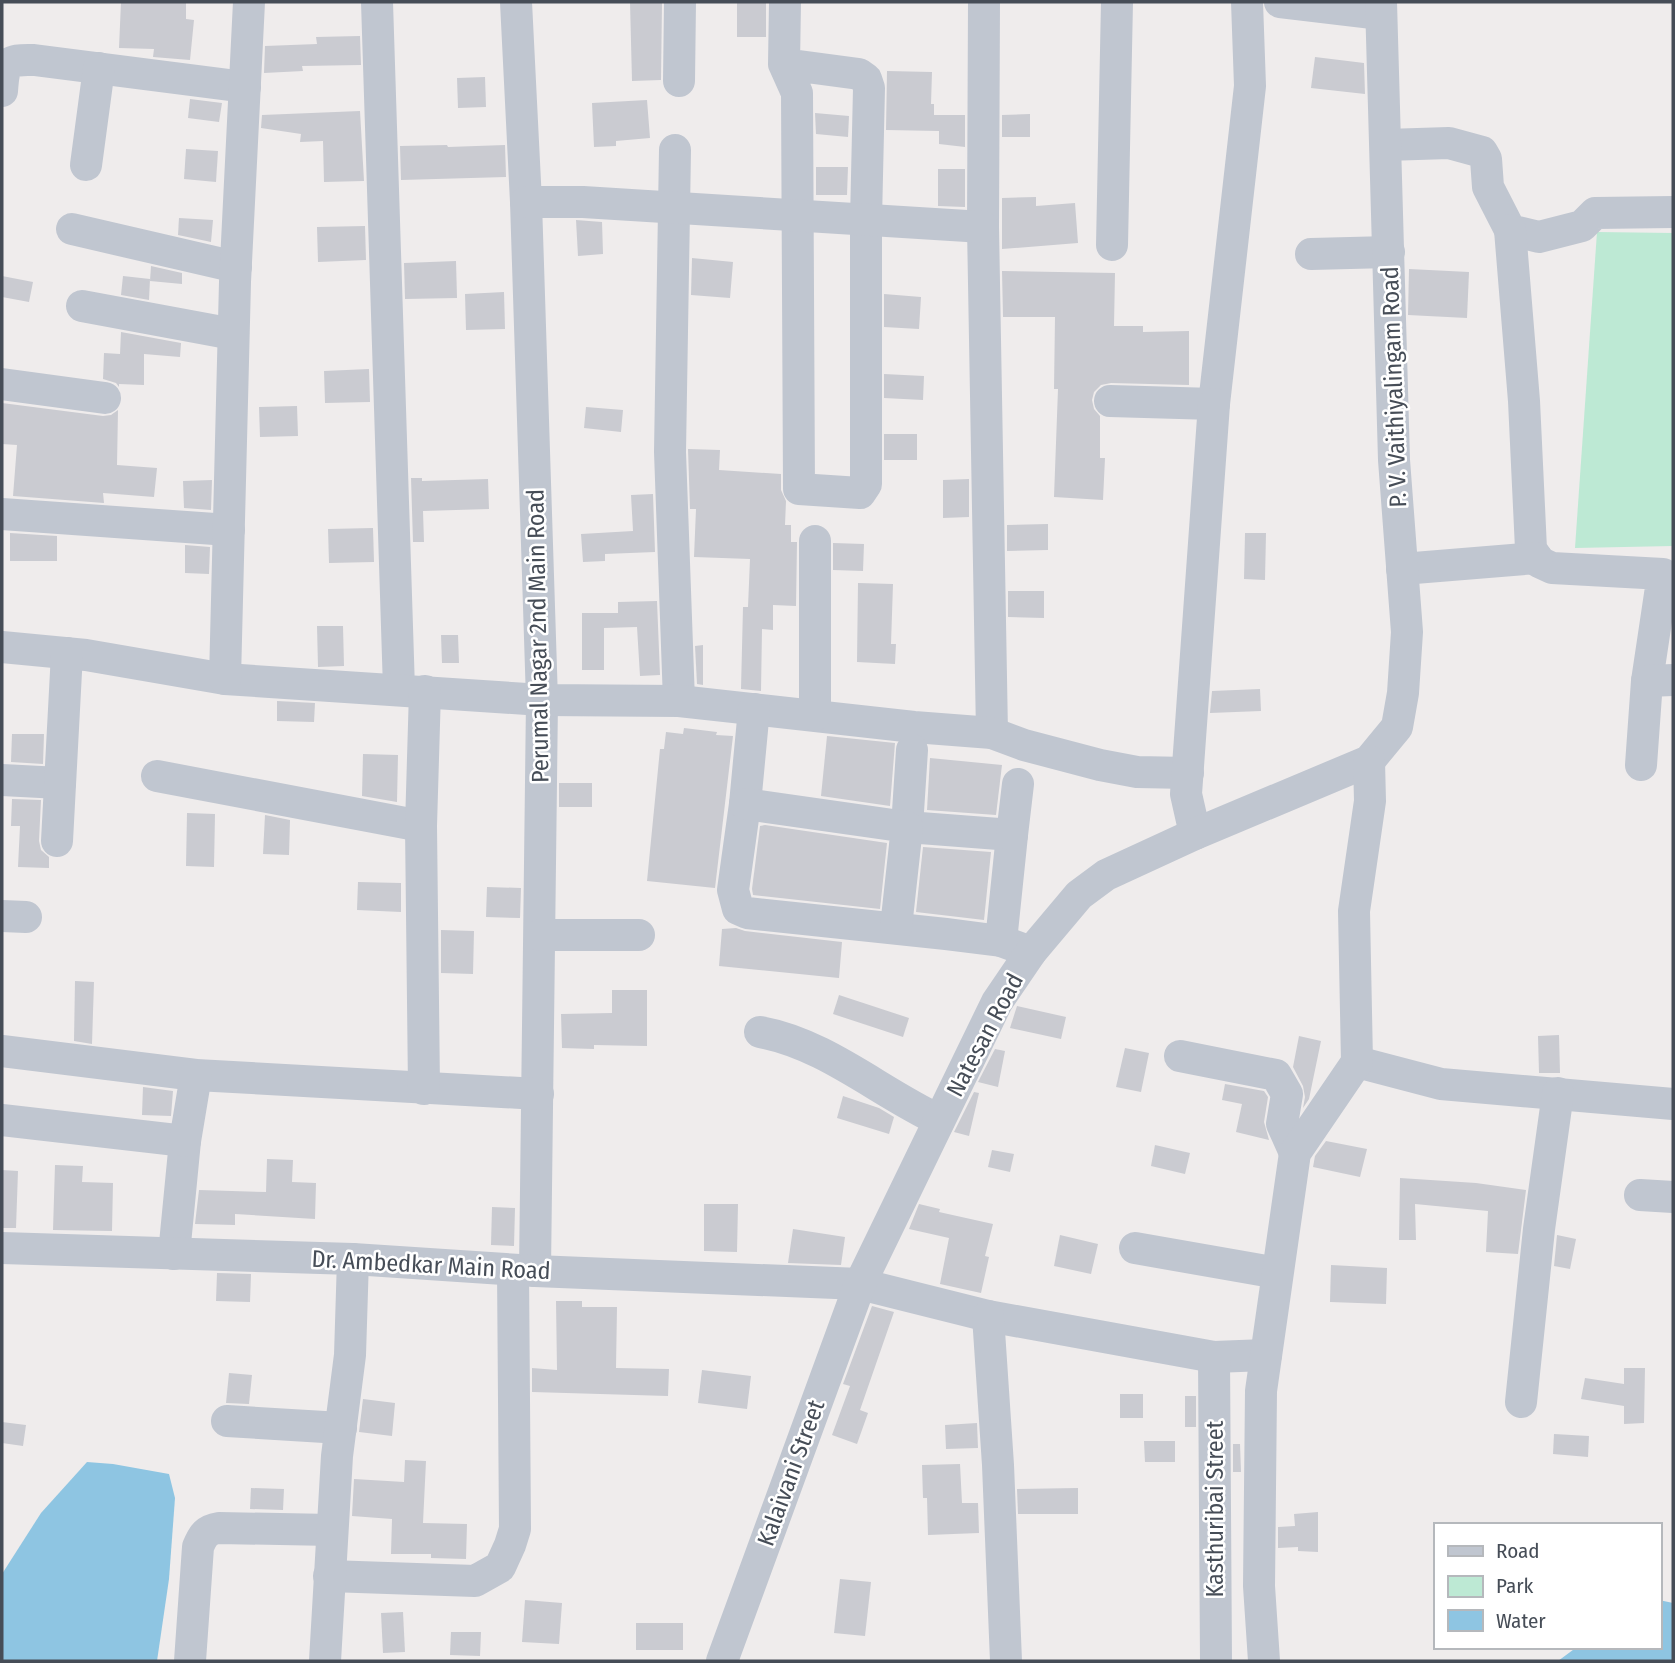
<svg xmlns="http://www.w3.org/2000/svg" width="1675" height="1663" viewBox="0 0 1675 1663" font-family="'Fira Sans Condensed',sans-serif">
<rect width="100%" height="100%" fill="#efecec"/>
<polygon fill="#bde9d4" points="1597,232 1673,233 1673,546 1575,548"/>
<g fill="#8ec5e2">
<polygon points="87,1462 113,1464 169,1474 175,1498 169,1579 157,1661 2,1661 2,1574 41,1513"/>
<polygon points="1659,1600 1673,1603 1673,1661 1558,1661 1577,1647 1659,1647"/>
</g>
<g fill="#cacbd1">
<polygon points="121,2 186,2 186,19 194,20 190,60 153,57 154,49 119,48"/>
<polygon points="630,2 662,2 661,80 632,81"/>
<rect x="737" y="2" width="29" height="35"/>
<polygon points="360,36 361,65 302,66 303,71 264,73 265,46 317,44 316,37"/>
<polygon points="1315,57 1364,63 1365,94 1311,88"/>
<polygon points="887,71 932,72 931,104 934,104 934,115 965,115 965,147 939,144 939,131 886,130"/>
<polygon points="485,77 486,107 458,108 457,78"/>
<polygon points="190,99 222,103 219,122 188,118"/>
<polygon points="647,100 650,138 616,141 616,146 594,147 592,103"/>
<polygon points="360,111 364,181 324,182 323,141 300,142 301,134 261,128 262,115"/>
<polygon points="815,113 849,116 848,137 816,134"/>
<polygon points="1030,114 1030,137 1002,137 1002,115"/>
<polygon points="447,145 448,147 505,145 506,177 401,180 400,146"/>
<polygon points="186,149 218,151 216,182 184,179"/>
<polygon points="816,167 848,167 847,195 816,195"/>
<polygon points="938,169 965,169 965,207 938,206"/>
<polygon points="1036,197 1036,206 1075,203 1078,243 1002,249 1002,198"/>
<polygon points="179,218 213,220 211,242 178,235"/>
<polygon points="576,220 602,222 603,254 578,256"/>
<polygon points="365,226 366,260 318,262 317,227"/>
<polygon points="692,258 733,262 730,298 691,295"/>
<polygon points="456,261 457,298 405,299 404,263"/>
<polygon points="151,266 182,273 182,284 150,281"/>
<polygon points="1409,269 1469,272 1467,318 1408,315"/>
<polygon points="1002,271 1115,273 1114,326 1143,326 1143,332 1189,331 1189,385 1111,383 1101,385 1094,392 1092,400 1094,409 1100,416 1100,458 1105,458 1103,500 1054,497 1058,389 1054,389 1055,317 1003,317"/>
<polygon points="2,276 33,282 29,302 2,297"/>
<polygon points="123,276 150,279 149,300 121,295"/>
<polygon points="504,292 505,329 466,330 465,294"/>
<polygon points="884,294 921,297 919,329 884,327"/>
<polygon points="121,332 181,343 180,357 144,354 144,385 119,384 119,387 116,383 103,379 104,353 120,354"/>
<polygon points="369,369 370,402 325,403 324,371"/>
<polygon points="884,374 924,376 923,400 884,398"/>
<polygon points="2,403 103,416 111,415 118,410 117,465 157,468 154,497 103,493 104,503 13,496 17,445 2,444"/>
<polygon points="297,406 298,436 260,437 259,407"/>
<polygon points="586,407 623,410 621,432 584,428"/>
<rect x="884" y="434" width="33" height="26"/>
<polygon points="688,449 720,450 719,470 781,474 781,490 786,501 785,525 791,525 791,542 797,542 796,606 773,605 773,630 762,629 761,691 741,689 743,607 748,607 750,559 694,557 696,509 690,509"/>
<polygon points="411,478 422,478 422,481 488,479 489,509 423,511 424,542 413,542"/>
<polygon points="969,479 969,517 943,518 943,480"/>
<polygon points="212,480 211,510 184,508 183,481"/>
<polygon points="653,494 655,552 605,554 605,561 583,562 581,534 633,531 631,495"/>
<polygon points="1048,524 1048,550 1007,551 1007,525"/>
<polygon points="373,528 374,562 329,563 328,529"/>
<polygon points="10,533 57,536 57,561 10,561"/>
<polygon points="1245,533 1266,533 1265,580 1244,579"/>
<polygon points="833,543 864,544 863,571 833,570"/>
<polygon points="185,545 210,547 209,574 185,573"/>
<polygon points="858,583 893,584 891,644 896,644 895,664 857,662"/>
<polygon points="1008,591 1044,591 1044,618 1008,617"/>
<polygon points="657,601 660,675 640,676 637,627 604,628 604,670 582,670 582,613 618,613 618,602"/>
<polygon points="317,626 343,626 344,666 318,667"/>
<polygon points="441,635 458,635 459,663 442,663"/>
<polygon points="703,645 703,685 697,684 695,646"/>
<polygon points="1260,689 1261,711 1210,713 1212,691"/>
<polygon points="277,701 315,703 314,722 277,721"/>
<polygon points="684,728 717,732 716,735 733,736 715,888 647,881 660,749 664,749 666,732 683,734"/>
<polygon points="12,734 44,734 43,764 11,762"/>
<polygon points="827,736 895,743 890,806 821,796"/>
<polygon points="363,754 398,755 397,802 362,796"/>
<polygon points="930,758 1002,765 996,815 927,810"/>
<rect x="559" y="783" width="33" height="24"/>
<polygon points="12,799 41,800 39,841 41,850 49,857 49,868 18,867 20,826 11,826"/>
<polygon points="187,813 215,814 214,867 186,866"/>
<polygon points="265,815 290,820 289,855 263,854"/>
<polygon points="765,825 887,843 880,909 753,895 752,889 760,826"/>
<polygon points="923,847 991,852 984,920 916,912"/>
<polygon points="358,882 401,883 401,912 357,910"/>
<polygon points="487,887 521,888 520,918 486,917"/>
<polygon points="736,928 745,931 842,942 839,978 719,966 722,929"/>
<polygon points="441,930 474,931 473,974 441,973"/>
<polygon points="75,981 94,982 92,1044 74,1041"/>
<polygon points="612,990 647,990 647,1046 594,1045 594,1049 562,1048 561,1014 612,1013"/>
<polygon points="839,995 909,1018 903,1037 833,1014"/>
<polygon points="1017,1006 1066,1017 1061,1039 1010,1028"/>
<polygon points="1559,1035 1560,1073 1539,1073 1538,1036"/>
<polygon points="1299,1036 1321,1041 1309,1099 1303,1108 1305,1097 1303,1086 1293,1067"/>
<polygon points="1125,1048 1149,1053 1141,1092 1116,1087"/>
<polygon points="995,1049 1005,1051 998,1087 978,1082"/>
<polygon points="1225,1084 1264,1091 1268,1097 1264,1122 1269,1140 1236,1132 1242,1104 1222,1100"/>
<polygon points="143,1087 173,1091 171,1116 142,1115"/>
<polygon points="974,1092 979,1093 969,1136 954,1132"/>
<polygon points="843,1096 879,1108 894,1117 889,1134 837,1118"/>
<polygon points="1326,1141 1367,1149 1360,1177 1313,1167 1315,1156"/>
<polygon points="1155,1145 1190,1153 1185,1174 1151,1166"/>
<polygon points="992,1150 1014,1154 1010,1172 988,1167"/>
<polygon points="267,1159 293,1160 292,1182 316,1183 315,1219 235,1214 235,1225 195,1224 199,1190 266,1192"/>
<polygon points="55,1165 83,1166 82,1182 113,1183 112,1231 53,1230"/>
<polygon points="2,1170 18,1171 16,1228 2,1228"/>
<polygon points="1400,1178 1476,1183 1526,1190 1518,1254 1486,1252 1488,1211 1415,1204 1416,1240 1399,1240"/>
<polygon points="704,1204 738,1204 737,1252 704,1251"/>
<polygon points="919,1204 940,1209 939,1212 993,1224 985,1256 989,1257 981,1293 940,1284 949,1238 909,1229"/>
<polygon points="492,1207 515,1208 514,1246 491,1245"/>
<polygon points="793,1229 845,1237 841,1265 788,1263"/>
<polygon points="1060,1235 1098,1244 1091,1274 1054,1266"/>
<polygon points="1557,1235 1576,1239 1570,1269 1554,1266"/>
<polygon points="1331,1265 1387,1268 1386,1304 1330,1302"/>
<polygon points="217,1273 251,1274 250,1302 216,1301"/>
<polygon points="556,1301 582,1301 582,1307 617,1307 616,1368 669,1369 668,1396 532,1392 532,1368 557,1370"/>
<polygon points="872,1306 894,1312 860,1410 868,1413 857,1444 832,1435 850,1386 843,1384"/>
<polygon points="1624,1368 1645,1368 1644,1423 1624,1424 1624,1406 1581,1399 1585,1378 1624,1384"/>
<polygon points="702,1370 751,1376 747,1409 698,1403"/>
<polygon points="229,1373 252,1375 249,1404 226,1403"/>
<rect x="1120" y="1394" width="23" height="24"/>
<rect x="1185" y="1396" width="11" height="31"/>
<polygon points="363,1399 395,1403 392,1436 359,1432"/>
<polygon points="2,1422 26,1425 23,1446 2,1443"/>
<polygon points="977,1423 978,1448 946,1449 945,1425"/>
<polygon points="1554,1434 1589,1436 1588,1457 1553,1454"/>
<polygon points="1144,1441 1175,1441 1175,1462 1145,1462"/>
<polygon points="1233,1444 1240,1444 1241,1472 1233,1472"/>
<polygon points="405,1460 426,1461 423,1523 467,1524 466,1559 431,1558 431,1554 391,1554 392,1519 352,1516 354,1479 404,1482"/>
<polygon points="960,1464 962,1503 978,1503 979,1533 928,1535 927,1498 923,1498 922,1465"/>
<polygon points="251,1488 284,1489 283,1510 250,1509"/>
<polygon points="1078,1488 1078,1514 1018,1514 1017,1489"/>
<polygon points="1318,1512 1318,1552 1298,1551 1298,1547 1278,1548 1278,1527 1295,1526 1294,1514"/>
<polygon points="840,1579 871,1582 865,1636 834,1633"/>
<polygon points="525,1600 562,1603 559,1644 522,1642"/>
<polygon points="403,1612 405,1652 383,1653 381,1613"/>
<rect x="636" y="1623" width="47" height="27"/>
<polygon points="451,1632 481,1632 480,1656 450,1655"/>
</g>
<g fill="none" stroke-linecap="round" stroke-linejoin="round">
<g stroke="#c0c6d0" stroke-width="32">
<polyline points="377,2 399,689"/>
<polyline points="516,2 526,202 542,700 535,1271"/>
<polyline points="984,2 983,227 992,733"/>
<polyline points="1280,2 1381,14"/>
<polyline points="784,64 859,74 866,79 869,88 866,220 866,484 860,493 799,489 797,93 784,64 785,2"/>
<polyline points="679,81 680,2"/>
<path d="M2,91C4,64 5,59 34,60L245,87"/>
<polyline points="1386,145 1449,143 1482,152 1486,159 1488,187 1510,230 1539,237 1582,226 1595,213 1673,212"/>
<polyline points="675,150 670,452 679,701"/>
<polyline points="86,165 99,68"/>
<polyline points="526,202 583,202 983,227"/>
<polyline points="72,229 236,267"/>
<polyline points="1510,230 1524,401 1531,549 1539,562 1552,568 1663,574 1647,681"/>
<polyline points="1112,245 1117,2"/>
<polyline points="1311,254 1389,252"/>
<polyline points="82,306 233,334"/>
<polyline points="2,384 105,398"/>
<polyline points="1110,401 1214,404 1250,86 1247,2"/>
<polyline points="2,514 229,530"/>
<polyline points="1402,569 1537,558"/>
<polyline points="2,647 86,655 225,679 542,700 679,701 914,727 992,733 1024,745 1100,765 1137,772 1188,773"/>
<polyline points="225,679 235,282 249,2"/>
<polyline points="754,709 745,804 733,890 738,909 747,913 946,934 1001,941 1031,952"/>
<polyline points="815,715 815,541"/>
<polyline points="912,750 907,827 1012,835 1001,941"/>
<polyline points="1641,765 1647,681 1673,680"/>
<polyline points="157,776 421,826"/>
<polyline points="2,780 60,783"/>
<polyline points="745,804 907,827 896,927"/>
<polyline points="1195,834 1186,794 1214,404"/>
<polyline points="1012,835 1018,784"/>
<polyline points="57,841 67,653"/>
<polyline points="2,916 26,917"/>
<polyline points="540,935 639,935"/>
<path d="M760,1032C826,1044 879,1092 939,1120"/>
<polyline points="2,1051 196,1075 538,1094"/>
<polyline points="1180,1056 1276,1075 1287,1094 1282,1124 1295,1153"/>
<polyline points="1357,1062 1441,1084 1673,1104"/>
<polyline points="424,1089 421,826 425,691"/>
<polyline points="2,1120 185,1141 174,1254"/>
<polyline points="185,1141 196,1075"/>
<polyline points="1640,1195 1673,1197"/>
<polyline points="2,1248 353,1259 535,1271 860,1284 988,1316 1214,1357 1266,1355"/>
<polyline points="1135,1248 1277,1273"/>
<polyline points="988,1316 998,1465 1006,1661"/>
<polyline points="1214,1357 1216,1661"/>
<polyline points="1521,1402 1539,1229 1558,1093"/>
<polyline points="227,1421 341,1428"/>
<polyline points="329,1576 475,1581 500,1567 510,1545 515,1529 513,1270"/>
<path d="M190,1661L198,1547C203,1535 206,1530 219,1528L332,1530"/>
<polyline points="325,1661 337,1456 350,1355 353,1259"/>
<polyline points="722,1661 860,1284 997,1002 1031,952 1079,895 1106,875 1195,834 1369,761 1397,727 1403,693 1407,632 1394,460 1381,2"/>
<polyline points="1264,1661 1259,1586 1261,1391 1295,1153 1357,1062 1354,911 1370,801 1369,761"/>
</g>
</g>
<g text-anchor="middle" stroke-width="5" stroke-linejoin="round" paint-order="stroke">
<g font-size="24" fill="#464d57" stroke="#fff">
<text transform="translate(1394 387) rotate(-92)" y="8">P. V. Vaithiyalingam Road</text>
<text transform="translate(538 636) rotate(-91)" y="8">Perumal Nagar 2nd Main Road</text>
<text transform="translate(985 1035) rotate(-62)" y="8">Natesan Road</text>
<text transform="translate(431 1265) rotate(3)" y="8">Dr. Ambedkar Main Road</text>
<text transform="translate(791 1473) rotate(-70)" y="8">Kalaivani Street</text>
<text transform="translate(1215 1509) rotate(-90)" y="8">Kasthuribai Street</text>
</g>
</g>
<rect width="1675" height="1663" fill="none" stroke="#464d57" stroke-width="7"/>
<rect x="1434" y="1523" width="228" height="126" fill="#ffffff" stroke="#b5b8bc" stroke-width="2"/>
<rect x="1448" y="1546" width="35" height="10" fill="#c0c6d0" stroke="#b5b8bc" stroke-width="2"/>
<text x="1496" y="1558" font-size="21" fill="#464d57">Road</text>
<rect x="1448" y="1576" width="35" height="21" fill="#bde9d4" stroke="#b5b8bc" stroke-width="2"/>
<text x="1496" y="1593" font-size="21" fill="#464d57">Park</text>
<rect x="1448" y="1610" width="35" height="21" fill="#8ec5e2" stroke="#b5b8bc" stroke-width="2"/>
<text x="1496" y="1628" font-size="21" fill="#464d57">Water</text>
</svg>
